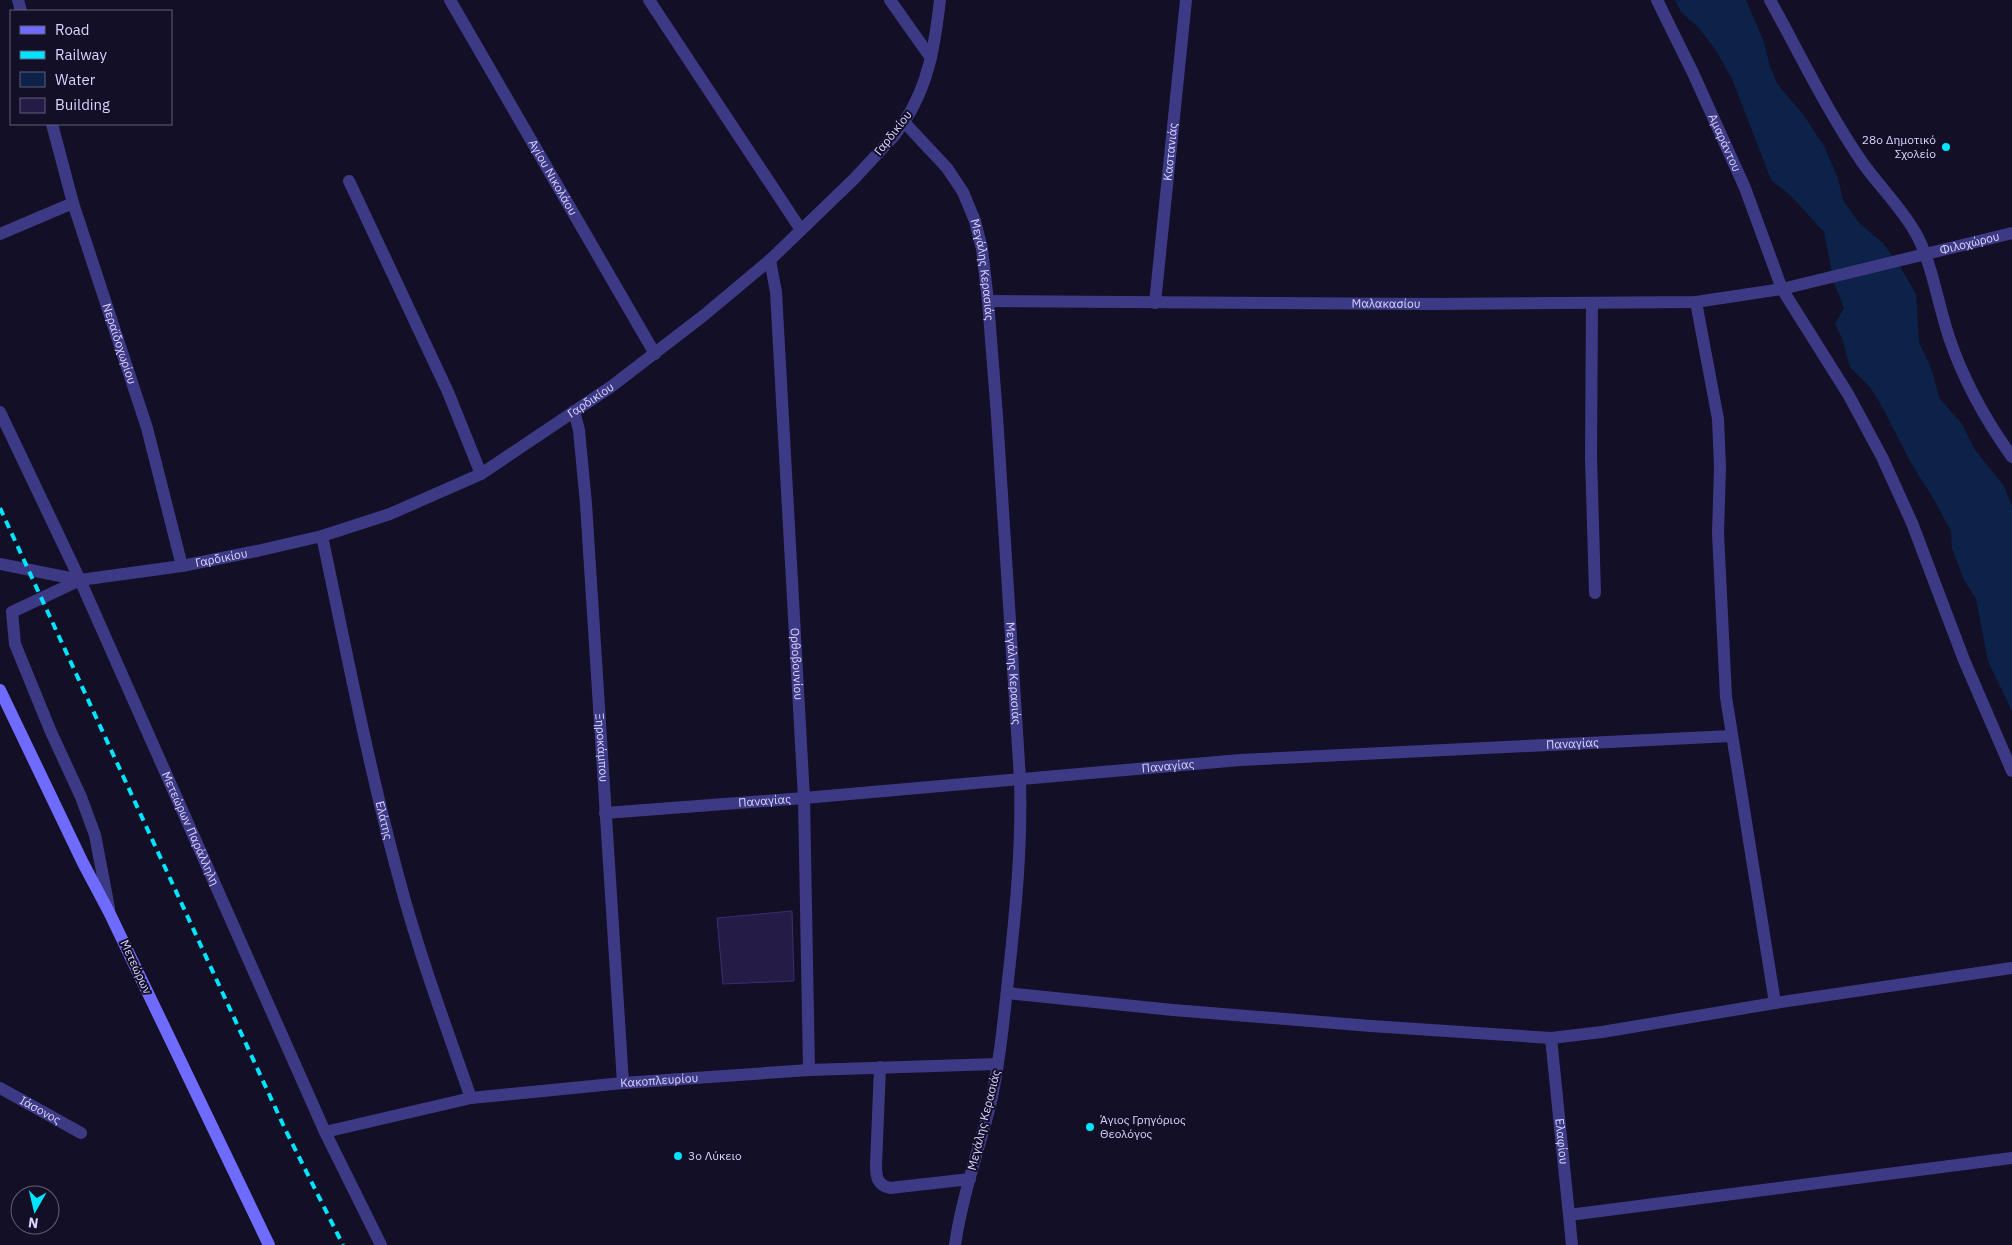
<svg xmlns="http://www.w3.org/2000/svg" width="2012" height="1245" viewBox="0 0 2012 1245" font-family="'IBM Plex Sans',sans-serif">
<rect width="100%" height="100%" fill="#130f26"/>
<polygon fill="#0c2248" points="1675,0 1746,0 1764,42 1770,67 1778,85 1803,114 1824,146 1838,178 1843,200 1859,223 1883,243 1900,266 1916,294 1919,342 1931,368 1940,399 1962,424 1975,450 2004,486 2012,506 2012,711 1988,661 1976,599 1964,580 1952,548 1951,531 1933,498 1911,463 1881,405 1870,387 1850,367 1842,338 1835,324 1844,308 1834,283 1824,232 1791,196 1771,180 1733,81 1715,49 1698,27 1681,12"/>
<polygon fill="#241b47" stroke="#3b2d73" points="792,911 794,981 723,984 717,918"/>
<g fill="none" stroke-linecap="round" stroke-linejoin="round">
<g stroke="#3d3a85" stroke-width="12">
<polyline points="18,0 21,11"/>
<path id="s1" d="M450,0L655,354"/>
<polyline points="649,0 801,230"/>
<polyline points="890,0 931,58"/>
<path id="s2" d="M1657,0L1693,73L1745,188L1782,289L1848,394L1882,457L1912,523L1964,660L2012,771"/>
<path d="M1770,0C1800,54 1827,111 1862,162C1879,186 1900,206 1915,232C1932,261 1938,306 1950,340C1964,381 1987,422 2012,457"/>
<path d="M904,122C929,85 935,43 940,0"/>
<path id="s3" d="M52,124L73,203L147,428L182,566"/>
<polyline points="349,181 448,392 481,474"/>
<polyline points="0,234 73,203"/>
<path id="s4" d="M770,260L776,292L804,798L809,1070"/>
<path id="s5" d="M988,301L1434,304L1696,302L1782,289L2012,233"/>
<polyline points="1696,302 1718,419 1720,467 1718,533 1726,697 1775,1003"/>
<path id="s6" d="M1155,303L1186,0"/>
<polyline points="1592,303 1591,457 1595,593"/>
<path id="s7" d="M574,411L579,430L586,504L623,1083"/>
<path id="s8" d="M0,412L80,580L325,1132L381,1245"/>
<path id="s9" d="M322,536C346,649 368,764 398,875C418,951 445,1024 471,1098"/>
<path id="s10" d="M605,813L804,798L1240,760L1731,736"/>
<polyline points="1007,993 1173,1010 1371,1026 1551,1038 1602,1032 1775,1003 2012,968"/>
<path id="s11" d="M1551,1038L1572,1245"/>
<path d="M880,1067L876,1165C876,1177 877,1185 890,1188L970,1179"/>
<path id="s12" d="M0,1088L81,1133"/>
<path id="s13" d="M325,1132L471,1098L623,1083L809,1070L997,1064"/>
<polyline points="1569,1215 2012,1158"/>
</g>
<g stroke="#3d3a85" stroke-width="12">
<polyline points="0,564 80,580"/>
<path id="s14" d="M109,908L95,835L81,797L51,732L15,644L12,612L80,580L182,566L257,551L322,536L390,514L481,474L612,386L703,316L770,260L854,179L894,136L904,122L947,168L963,192L975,221L982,249L988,301L997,416L1020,779C1022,844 1016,907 1009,971C1004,1016 1000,1062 990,1106C978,1152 962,1197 955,1245"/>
</g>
<polyline stroke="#6f6bff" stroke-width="12" points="0,690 83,863 109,912 269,1245"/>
<polyline stroke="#00e5ff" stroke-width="4" stroke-dasharray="8 6" stroke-linecap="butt" points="0,508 286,1131 343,1245"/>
</g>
<g fill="#00e5ff" stroke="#130f26" stroke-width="2">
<circle cx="1946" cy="147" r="5"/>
<circle cx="1090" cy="1127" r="5"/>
<circle cx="678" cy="1156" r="5"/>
</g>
<g text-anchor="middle" stroke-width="4" stroke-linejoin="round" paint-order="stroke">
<g font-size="12" fill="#d9d4ff" stroke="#130f26">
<text transform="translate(893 133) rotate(-52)" y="4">Γαρδικίου</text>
<text dy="4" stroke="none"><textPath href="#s2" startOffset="158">Αμαράντου</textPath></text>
<text dy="4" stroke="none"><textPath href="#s6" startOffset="152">Καστανιάς</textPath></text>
<text dy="4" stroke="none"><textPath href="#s1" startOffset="205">Αγίου Νικολάου</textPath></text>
<text dy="4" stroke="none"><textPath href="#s5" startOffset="988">Φιλοχώρου</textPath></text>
<text dy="4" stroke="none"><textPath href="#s14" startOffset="1531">Μεγάλης Κερασιάς</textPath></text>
<text dy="4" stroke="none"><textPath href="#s5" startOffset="398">Μαλακασίου</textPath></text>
<text dy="4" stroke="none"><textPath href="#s3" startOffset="230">Νεραϊδοχωρίου</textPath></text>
<text dy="4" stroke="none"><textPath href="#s14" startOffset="938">Γαρδικίου</textPath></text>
<text dy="4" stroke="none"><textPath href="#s14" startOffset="532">Γαρδικίου</textPath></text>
<text dy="4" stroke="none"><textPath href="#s4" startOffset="405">Ορθοβουνίου</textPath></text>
<text dy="4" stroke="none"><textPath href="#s14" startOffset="1936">Μεγάλης Κερασιάς</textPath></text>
<text dy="4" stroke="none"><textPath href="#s10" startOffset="970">Παναγίας</textPath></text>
<text dy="4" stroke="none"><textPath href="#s7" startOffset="338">Ξηροκάμπου</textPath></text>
<text dy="4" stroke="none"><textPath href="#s10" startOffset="565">Παναγίας</textPath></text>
<text dy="4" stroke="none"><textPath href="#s10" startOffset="160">Παναγίας</textPath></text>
<text dy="4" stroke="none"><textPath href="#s9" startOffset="291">Ελάτης</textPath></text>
<text dy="4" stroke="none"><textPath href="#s8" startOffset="458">Μετεώρων Παράλληλη</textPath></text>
<text transform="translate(136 967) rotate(65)" y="4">Μετεώρων</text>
<text dy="4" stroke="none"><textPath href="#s13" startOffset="339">Κακοπλευρίου</textPath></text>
<text dy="4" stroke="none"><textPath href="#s12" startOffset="46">Ιάσονος</textPath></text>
<text transform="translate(984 1120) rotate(-76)" y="4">Μεγάλης Κερασιάς</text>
<text dy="4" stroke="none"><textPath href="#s11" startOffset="104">Ελαφίου</textPath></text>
</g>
<g font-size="12" fill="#d9d4ff" stroke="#130f26" text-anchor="start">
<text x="1936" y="144" text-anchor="end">28ο Δημοτικό<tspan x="1936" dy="14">Σχολείο</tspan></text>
<text x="1100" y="1124">Άγιος Γρηγόριος<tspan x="1100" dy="14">Θεολόγος</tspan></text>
<text x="688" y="1160">3ο Λύκειο</text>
</g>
</g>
<rect x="10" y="10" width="162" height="115" fill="#130f26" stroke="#625e7d"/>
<rect x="20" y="26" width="25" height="8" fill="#6f6bff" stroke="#625e7d"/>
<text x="55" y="35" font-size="15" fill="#d9d4ff">Road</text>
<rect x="20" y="51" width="25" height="8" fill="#00e5ff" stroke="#625e7d"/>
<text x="55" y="60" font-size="15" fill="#d9d4ff">Railway</text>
<rect x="20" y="72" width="25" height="15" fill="#0c2248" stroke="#625e7d"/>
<text x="55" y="85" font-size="15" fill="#d9d4ff">Water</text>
<rect x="20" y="98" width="25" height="15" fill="#241b47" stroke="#625e7d"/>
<text x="55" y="110" font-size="15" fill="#d9d4ff">Building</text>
<g transform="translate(35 1210) rotate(188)"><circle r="24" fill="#130f26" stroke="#625e7d"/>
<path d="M0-4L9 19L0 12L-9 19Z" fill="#00e5ff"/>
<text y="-8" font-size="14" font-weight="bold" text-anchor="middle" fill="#d9d4ff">N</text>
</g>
</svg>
